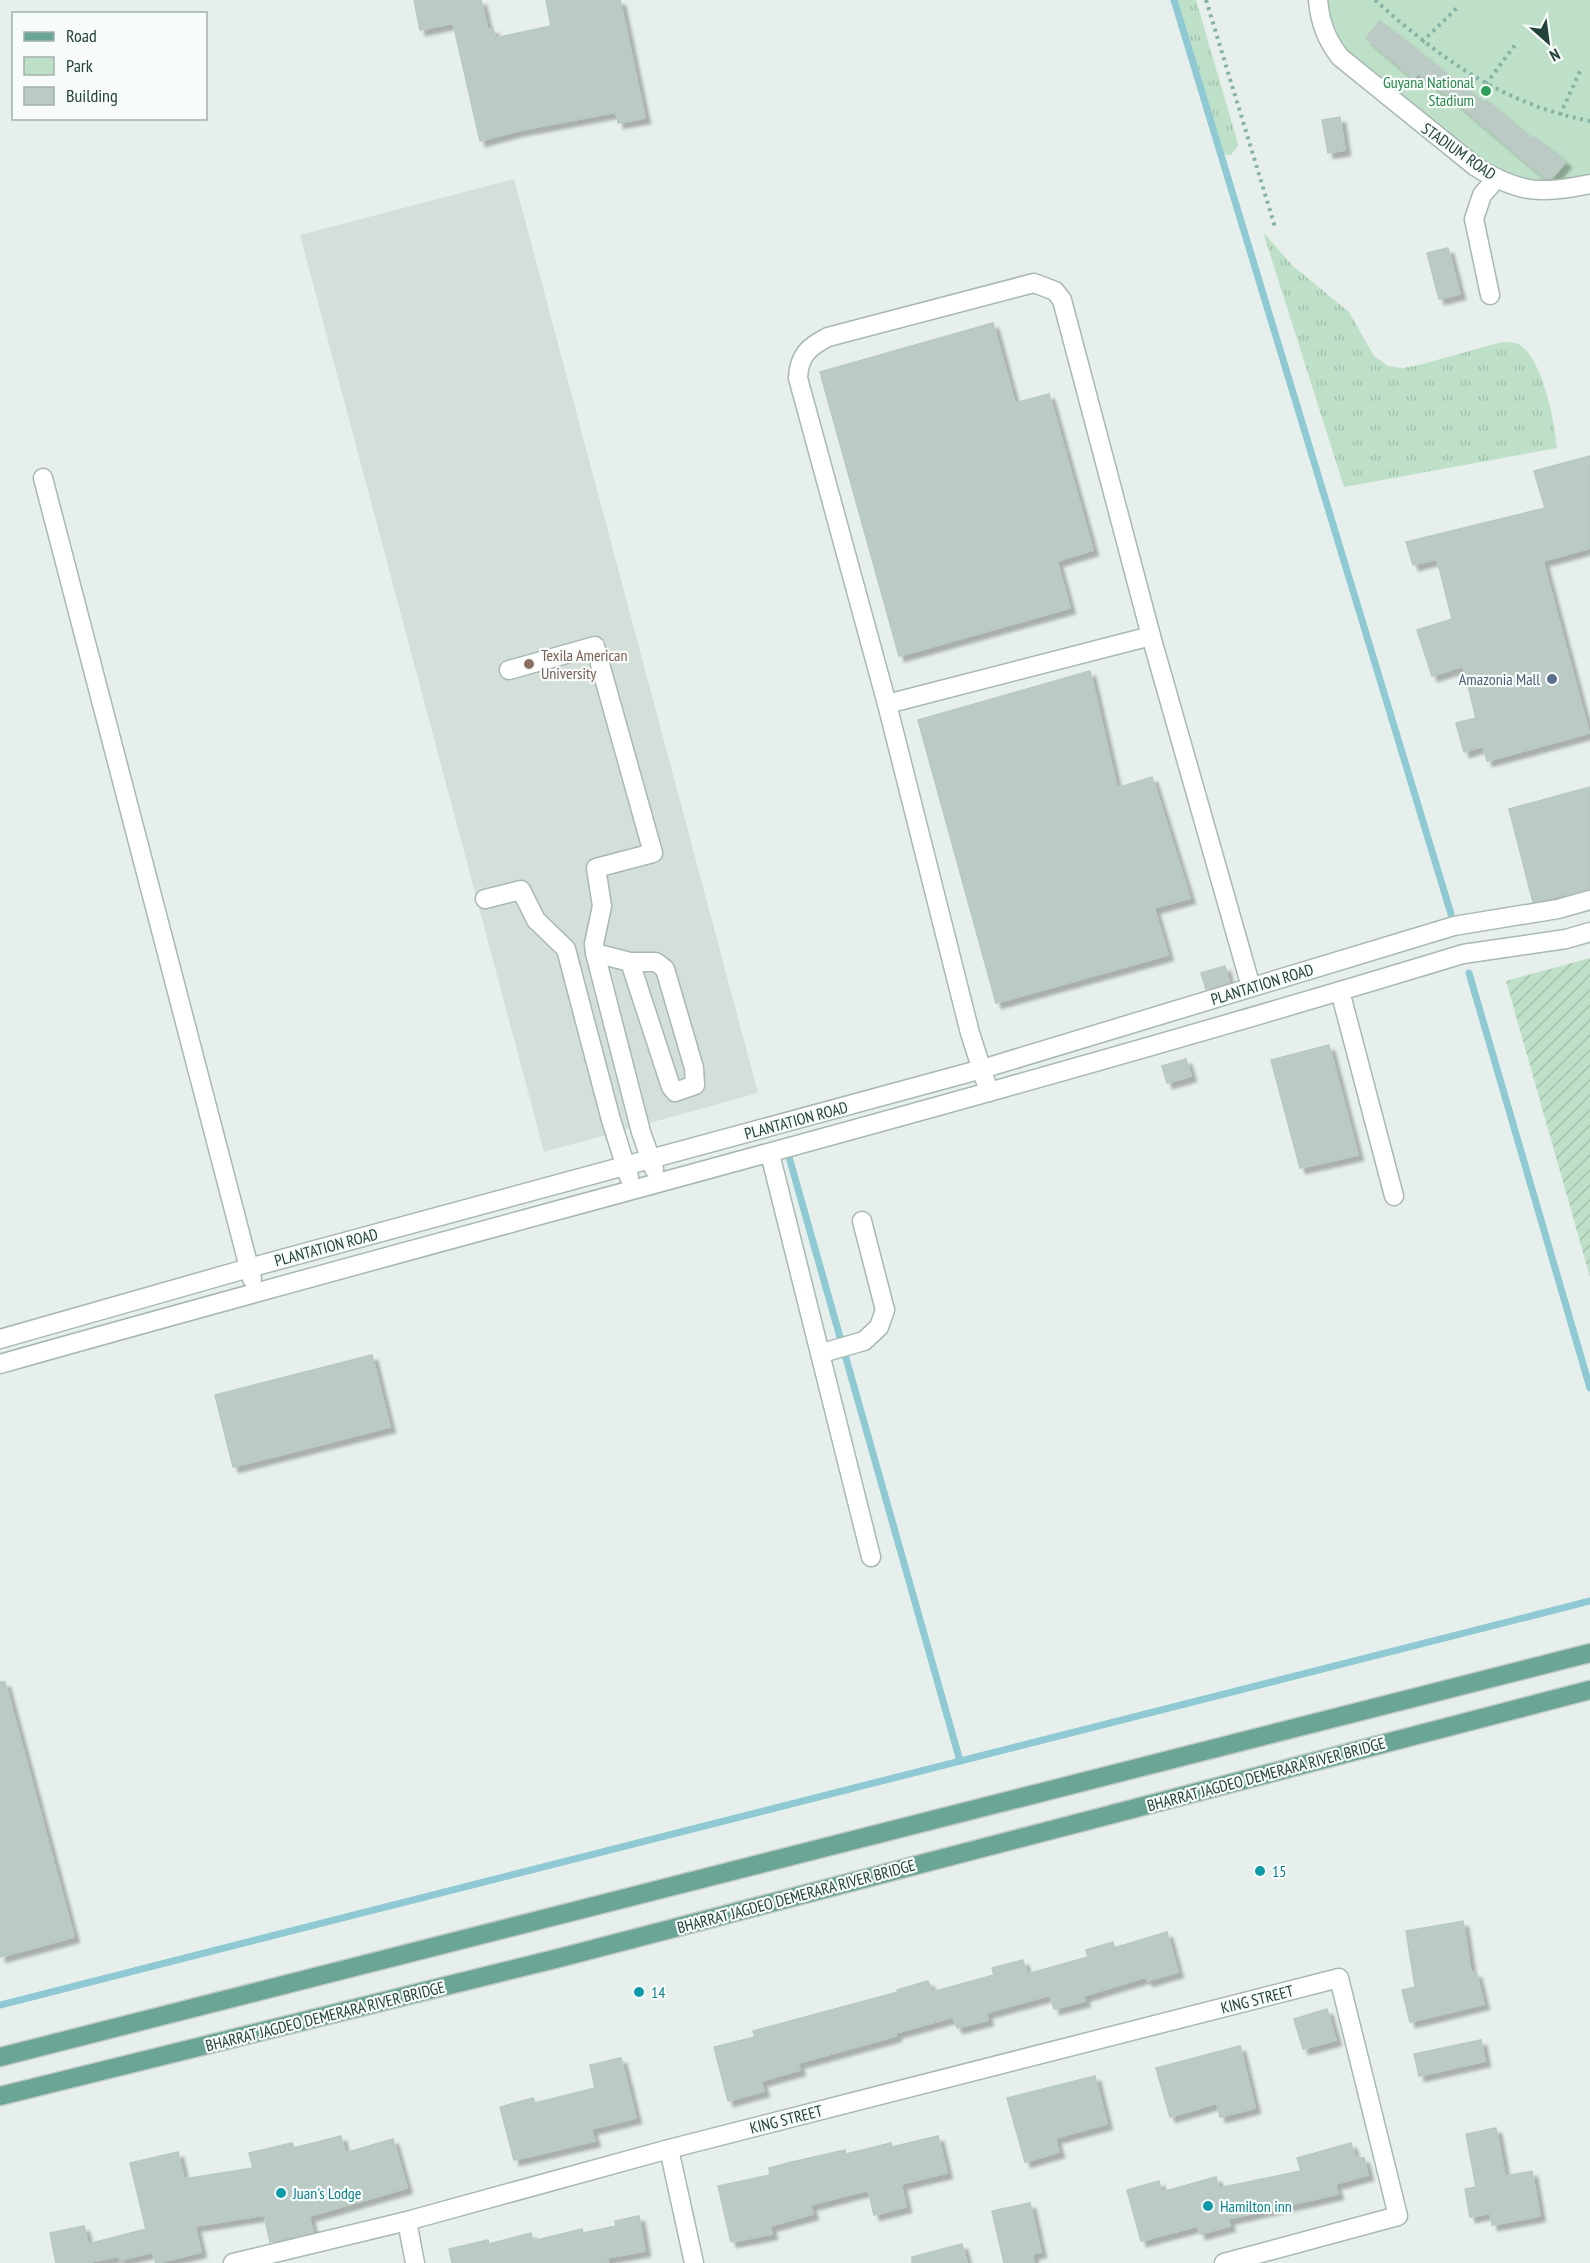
<svg xmlns="http://www.w3.org/2000/svg" width="1590" height="2263" viewBox="0 0 1590 2263" font-family="'PT Sans Narrow',sans-serif">
<defs>
<pattern id="grass-tufts" width="24" height="20" patternUnits="userSpaceOnUse" patternTransform="scale(1.5)"><rect width="24" height="20" fill="#bfe0c8"/><path d="M3 7l-1-3M5 7V3M7 7l1-3M15 17l-1-3M17 17v-4M19 17l1-3" fill="none" stroke="#a4c1ad"/></pattern>
<pattern id="garden-furrows" width="10" height="10" patternUnits="userSpaceOnUse" patternTransform="scale(1.5)"><rect width="10" height="10" fill="#bfe0c8"/><path d="M-1 1l2-2M0 10L10 0M9 11l2-2" fill="none" stroke="#a4c1ad"/></pattern>
<filter id="shadow"><feDropShadow dx="5.5" dy="5.5" stdDeviation="1.5" flood-color="#0004"/></filter>
</defs>
<rect width="100%" height="100%" fill="#e6efeb"/>
<polygon fill="#d4dfda" points="514,179 758,1093 544,1152 300,235"/>
<g fill="url(#grass-tufts)">
<polygon points="1175,0 1196,0 1237,140 1238,146 1231,155 1223,154 1217,147"/>
<path d="M1263,232L1293,266L1349,312L1374,356L1388,366L1403,368L1419,365L1502,342C1506,342 1512,342 1516,343C1542,353 1555,423 1557,448L1344,487Z"/>
</g>
<polygon fill="#bfe0c8" points="1318,0 1590,0 1590,184 1517,186 1340,57"/>
<polygon fill="url(#garden-furrows)" points="1590,958 1590,1277 1506,981"/>
<g fill="none" stroke-linecap="round" stroke-linejoin="round">
<g stroke="#8ec9d4" stroke-width="7">
<polyline points="1174,0 1451,914"/>
<polyline points="1469,973 1590,1388"/>
<polyline points="789,1157 960,1761"/>
<polyline points="0,2005 1590,1601"/>
</g>
</g>
<g fill="#bbcac4" stroke="#b8c9c2" stroke-width="1.5" filter="url(#shadow)">
<polygon points="414,0 481,0 488,30 493,28 495,38 551,26 546,0 620,0 645,118 618,123 616,112 516,131 480,141 453,23 420,30"/>
<polygon points="1380,21 1484,103 1486,100 1533,140 1535,137 1566,162 1552,178 1546,179 1452,99 1418,74 1414,79 1366,38"/>
<polygon points="1340,117 1345,150 1328,153 1322,120"/>
<polygon points="1448,248 1460,294 1439,299 1427,253"/>
<polygon points="993,323 1015,403 1049,394 1093,550 1057,561 1070,608 899,656 820,372"/>
<polygon points="1590,456 1590,548 1543,561 1589,733 1487,761 1483,746 1464,752 1456,723 1476,718 1463,666 1432,676 1417,630 1452,619 1437,559 1413,565 1406,542 1545,508 1534,471"/>
<polygon points="1090,671 1117,788 1152,777 1190,898 1154,908 1168,955 996,1003 918,720"/>
<polygon points="1590,787 1590,889 1533,902 1509,809"/>
<polygon points="1225,966 1229,982 1206,989 1201,973"/>
<polygon points="1329,1045 1358,1155 1300,1168 1271,1060"/>
<polygon points="1186,1059 1191,1076 1167,1083 1162,1066"/>
<polygon points="372,1355 390,1427 233,1467 215,1395"/>
<polygon points="0,1682 5,1682 74,1937 0,1957"/>
<polygon points="1463,1921 1471,1973 1476,1972 1484,2004 1410,2022 1402,1990 1415,1987 1406,1931"/>
<polygon points="1167,1932 1178,1972 1147,1981 1146,1977 1083,1996 1085,2001 1054,2009 1050,1995 986,2013 988,2020 957,2028 953,2017 895,2033 896,2036 798,2063 800,2070 761,2081 764,2091 728,2101 714,2047 755,2037 753,2031 898,1992 897,1990 928,1981 932,1992 994,1975 992,1968 1023,1960 1027,1974 1088,1957 1086,1950 1113,1942 1114,1948"/>
<polygon points="1327,2009 1336,2040 1303,2049 1294,2019"/>
<polygon points="1481,2040 1485,2061 1419,2076 1414,2054"/>
<polygon points="1240,2046 1255,2108 1220,2117 1217,2103 1170,2117 1156,2068"/>
<polygon points="621,2058 636,2118 591,2129 595,2141 514,2160 500,2107 533,2098 535,2103 595,2088 590,2065"/>
<polygon points="1095,2076 1107,2124 1055,2138 1059,2152 1025,2162 1007,2098"/>
<polygon points="1496,2128 1505,2176 1532,2171 1540,2216 1492,2225 1490,2213 1470,2217 1465,2189 1476,2187 1466,2134"/>
<polygon points="341,2136 345,2153 393,2139 407,2188 309,2216 313,2232 270,2242 264,2215 195,2226 201,2252 156,2263 152,2252 120,2260 119,2256 84,2263 56,2263 50,2233 84,2226 88,2244 146,2229 130,2163 178,2152 184,2179 253,2168 249,2153 292,2143 294,2148"/>
<polygon points="938,2136 947,2173 901,2184 906,2207 874,2215 868,2190 810,2205 813,2214 770,2226 772,2234 731,2242 718,2186 770,2175 769,2168 792,2162 845,2150 846,2154 891,2143 892,2147"/>
<polygon points="1351,2143 1355,2157 1364,2158 1368,2175 1335,2184 1338,2194 1228,2219 1230,2226 1200,2234 1197,2226 1141,2241 1127,2190 1159,2181 1162,2192 1216,2177 1219,2188 1301,2171 1297,2158"/>
<polygon points="1030,2203 1041,2252 1032,2254 1034,2263 1004,2263 992,2211"/>
<polygon points="639,2216 645,2251 607,2258 608,2263 452,2263 449,2249 488,2240 489,2244 531,2233 533,2241 582,2229 583,2233 616,2226 615,2221"/>
<polygon points="962,2244 967,2263 912,2263 912,2257"/>
</g>
<g fill="none" stroke-linecap="round" stroke-linejoin="round">
<defs>
<g id="minor">
<path d="M1318,0C1320,22 1326,39 1340,57L1476,167C1521,194 1540,194 1590,184"/>
<polyline points="1490,295 1474,219 1482,195 1496,179"/>
<polyline points="43,478 252,1279"/>
<polyline points="509,670 595,646 653,853 596,868 602,906 594,944 595,953 641,1132 654,1169"/>
<polyline points="887,704 1151,636"/>
<polyline points="485,899 521,890 536,920 566,949 611,1120 629,1177"/>
<polyline points="595,953 630,962 656,962 665,969 694,1068 695,1085 675,1092 671,1087 630,962"/>
<polyline points="1340,991 1394,1196"/>
<path d="M989,1092L970,1033L887,704L798,378C799,356 808,347 828,337L1034,283L1055,291L1062,300L1151,636L1251,987"/>
<polyline points="770,1154 871,1557"/>
<polyline points="0,1339 249,1268 982,1069 1454,926 1558,909 1590,900"/>
<polyline points="822,1353 864,1341 879,1327 885,1310 862,1221"/>
<path d="M0,1364C487,1226 978,1102 1463,954L1566,939L1590,932"/>
<polyline points="669,2149 694,2263"/>
<polyline points="407,2221 415,2263"/>
<polyline points="233,2263 407,2221 669,2149 1339,1978 1398,2216 1224,2263"/>
</g>
<g id="major">
<polyline points="0,2057 1590,1653"/>
<polyline points="0,2096 559,1958 1590,1690"/>
</g>
</defs>
<use href="#minor" stroke="#a8b8b2" stroke-width="21"/>
<use href="#major" stroke="#c2cac8" stroke-width="21"/>
<g stroke="#86b3a5" stroke-width="4" stroke-dasharray="3 4.5" stroke-linecap="butt">
<polyline points="1206,0 1275,227"/>
<path d="M1375,0C1440,58 1502,104 1590,121"/>
<polyline points="1422,42 1457,8"/>
<polyline points="1486,84 1515,45"/>
<polyline points="1560,115 1581,69"/>
</g>
<use href="#minor" stroke="#fff" stroke-width="18"/>
<use href="#major" stroke="#6aa596" stroke-width="18"/>
</g>
<circle fill="#2e9e5b" stroke="#f7fbf9" stroke-width="2" cx="1486" cy="91" r="6"/>
<circle fill="#8d6e63" stroke="#f7fbf9" stroke-width="2" cx="529" cy="664" r="6"/>
<circle fill="#5c6f8a" stroke="#f7fbf9" stroke-width="2" cx="1552" cy="679" r="6"/>
<g fill="#0f9aa8" stroke="#f7fbf9" stroke-width="2">
<circle cx="1260" cy="1871" r="6"/>
<circle cx="639" cy="1992" r="6"/>
<circle cx="281" cy="2193" r="6"/>
<circle cx="1208" cy="2206" r="6"/>
</g>
<g text-anchor="middle" stroke-width="4.5" stroke-linejoin="round" paint-order="stroke">
<g font-size="16" fill="#27864d" stroke="#f7fbf9" text-anchor="end">
<text x="1474" y="88">Guyana National<tspan x="1474" dy="18">Stadium</tspan></text>
</g>
<g font-size="16" fill="#24423a" stroke="#f7fbf9">
<text transform="translate(1459 151) rotate(35)" y="6">STADIUM ROAD</text>
<text transform="translate(1262 984) rotate(-17)" y="6">PLANTATION ROAD</text>
<text transform="translate(796 1120) rotate(-15)" y="6">PLANTATION ROAD</text>
<text transform="translate(326 1247) rotate(-15)" y="6">PLANTATION ROAD</text>
<text transform="translate(1266 1774) rotate(-15)" y="6">BHARRAT JAGDEO DEMERARA RIVER BRIDGE</text>
<text transform="translate(796 1896) rotate(-15)" y="6">BHARRAT JAGDEO DEMERARA RIVER BRIDGE</text>
<text transform="translate(1257 1999) rotate(-14)" y="6">KING STREET</text>
<text transform="translate(325 2016) rotate(-14)" y="6">BHARRAT JAGDEO DEMERARA RIVER BRIDGE</text>
<text transform="translate(786 2119) rotate(-14)" y="6">KING STREET</text>
</g>
<g font-size="16" fill="#785e54" stroke="#f7fbf9" text-anchor="start">
<text x="541" y="661">Texila American<tspan x="541" dy="18">University</tspan></text>
</g>
<g font-size="16" fill="#4e5e75" stroke="#f7fbf9" text-anchor="end">
<text x="1540" y="685">Amazonia Mall</text>
</g>
<g font-size="16" fill="#0d838f" stroke="#f7fbf9" text-anchor="start">
<text x="1272" y="1877">15</text>
<text x="651" y="1998">14</text>
<text x="293" y="2199">Juan's Lodge</text>
<text x="1220" y="2212">Hamilton inn</text>
</g>
</g>
<rect x="12" y="12" width="195" height="108" fill="#f7fbf9" stroke="#a3b1ad" stroke-width="1.5"/>
<rect x="24" y="32" width="30" height="9" fill="#6aa596" stroke="#a3b1ad" stroke-width="1.5"/>
<text x="66" y="42" font-size="18" fill="#24423a">Road</text>
<rect x="24" y="57" width="30" height="18" fill="#bfe0c8" stroke="#a3b1ad" stroke-width="1.5"/>
<text x="66" y="72" font-size="18" fill="#24423a">Park</text>
<rect x="24" y="87" width="30" height="18" fill="#bbcac4" stroke="#a3b1ad" stroke-width="1.5"/>
<text x="66" y="102" font-size="18" fill="#24423a">Building</text>
<g transform="translate(1548 42) rotate(152)" stroke="#f7fbf9" stroke-width="4.5" paint-order="stroke">
<path d="M0-4.5L10 22L0 15L-10 22Z" fill="#24423a"/>
<text y="-9" font-size="16" font-weight="bold" text-anchor="middle" fill="#24423a">N</text>
</g>
</svg>
